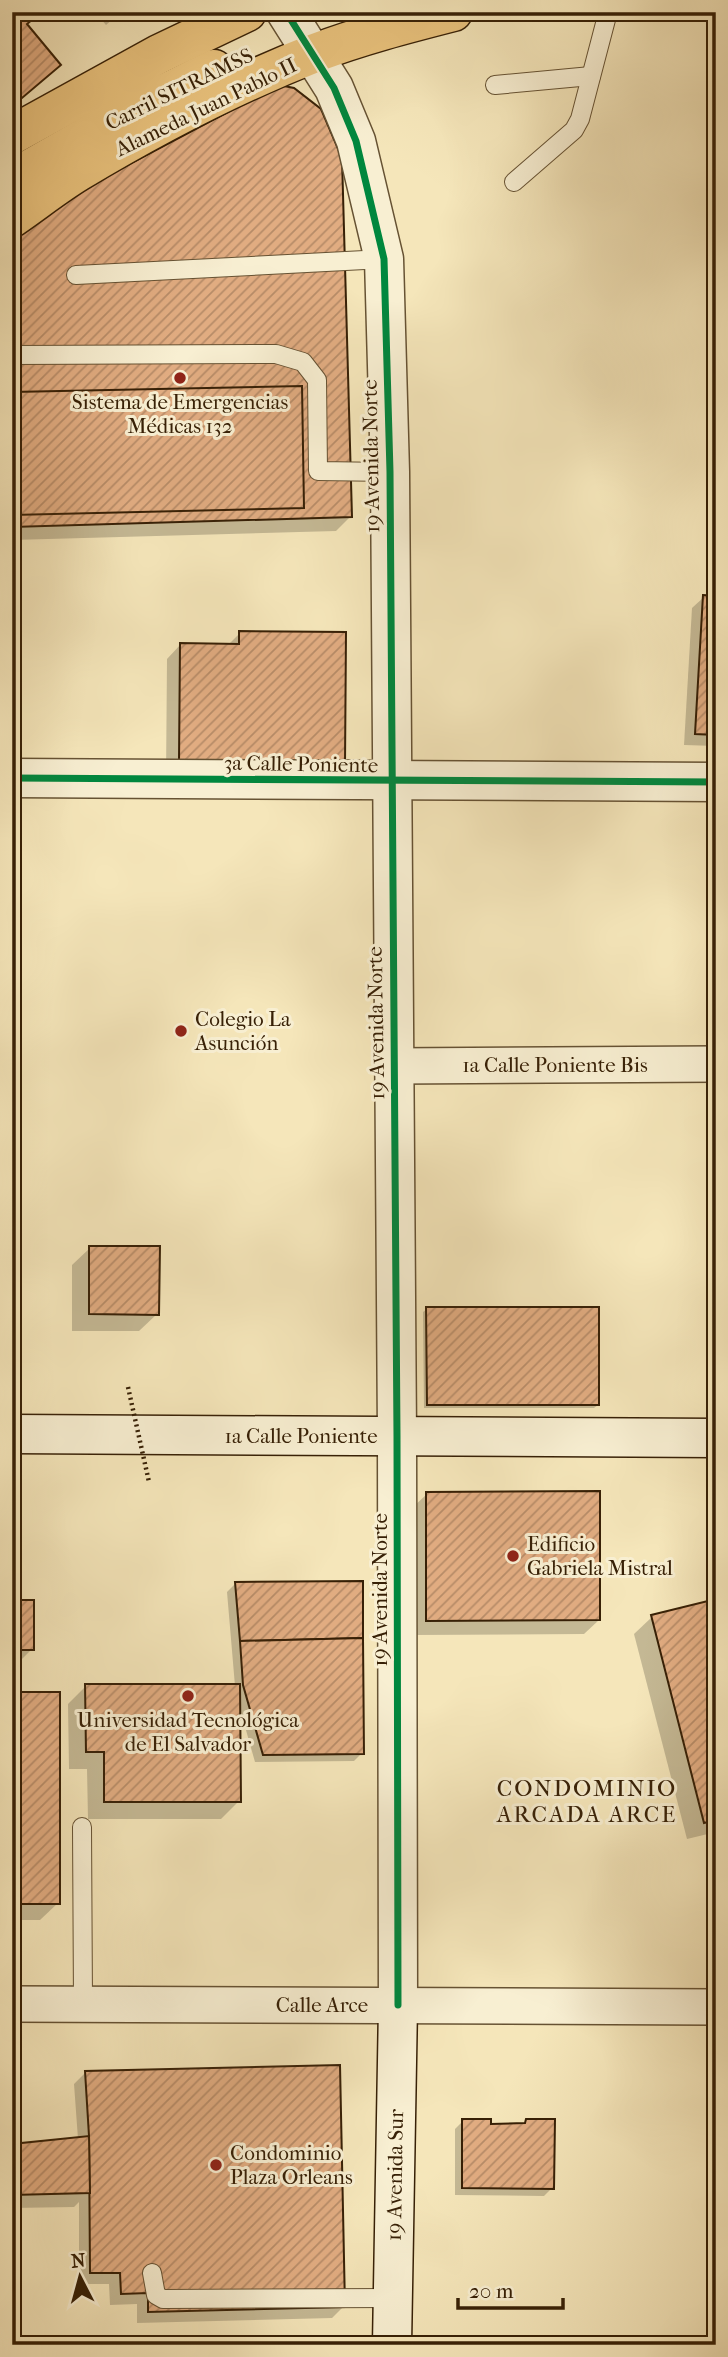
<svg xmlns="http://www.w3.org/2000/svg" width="728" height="2357" viewBox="0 0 728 2357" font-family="'IM FELL French Canon',serif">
<defs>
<pattern id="building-hatch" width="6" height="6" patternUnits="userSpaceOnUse" patternTransform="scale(1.75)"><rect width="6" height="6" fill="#e1ac81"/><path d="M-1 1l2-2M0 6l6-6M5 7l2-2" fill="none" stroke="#b78c68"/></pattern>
</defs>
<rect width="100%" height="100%" fill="#f5e6ba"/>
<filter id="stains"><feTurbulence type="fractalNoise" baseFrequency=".00286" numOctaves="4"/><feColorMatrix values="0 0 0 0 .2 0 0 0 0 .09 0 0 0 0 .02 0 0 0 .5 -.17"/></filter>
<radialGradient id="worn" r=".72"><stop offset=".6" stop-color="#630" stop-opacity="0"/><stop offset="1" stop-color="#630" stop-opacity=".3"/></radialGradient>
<g fill="#0003">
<polygon points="12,12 43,12 26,26 59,65 12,106"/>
<polygon points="95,12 121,12 106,25"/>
<polygon points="12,241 350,517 336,531 12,540"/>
<polygon points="704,597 716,598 716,746 684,745 692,608"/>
<polygon points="240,633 345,634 166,777 167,659 181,644 228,645"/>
<polygon points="90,1248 157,1314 139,1331 72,1331 72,1265"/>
<polygon points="427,1309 598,1405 594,1408 424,1408 423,1312"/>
<polygon points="427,1494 599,1620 584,1634 413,1635 412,1508"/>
<polygon points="235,1584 362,1753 354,1761 255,1762 240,1709 239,1801 221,1819 88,1819 87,1769 69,1769 68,1704 86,1686 235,1686 227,1592"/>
<polygon points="716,1600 716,1832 687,1839 634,1634 652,1617"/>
<polygon points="12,1602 32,1649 20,1661 12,1661"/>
<polygon points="12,1693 58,1903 40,1920 12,1920"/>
<polygon points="86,2072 343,2307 332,2318 137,2323 137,2304 110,2305 109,2284 79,2284 79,2202 74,2207 12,2208 12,2145 78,2139 74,2084"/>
<polygon points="463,2121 490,2125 522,2125 526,2121 552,2188 544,2196 455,2195 455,2129"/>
</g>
<g fill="url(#building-hatch)" stroke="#372006" stroke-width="2">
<polygon points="12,12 41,12 27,24 61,65 22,98 17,93 12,97"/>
<polygon points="279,85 294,88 321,109 342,158 352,517 12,527 12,239 86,187"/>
<polygon points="302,386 304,508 12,515 12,392"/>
<polygon points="703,595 716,596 716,735 695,734"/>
<polygon points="239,631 346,632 345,765 179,763 180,643 239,644"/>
<polygon points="89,1246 160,1246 159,1315 89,1314"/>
<polygon points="426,1307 599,1307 599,1405 427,1405"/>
<polygon points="600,1491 600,1620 426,1621 426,1492"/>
<polygon points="363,1581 363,1638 240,1641 235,1582"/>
<polygon points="716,1599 716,1820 704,1823 651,1615"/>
<rect x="12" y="1600" width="22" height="50"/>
<polygon points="363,1638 364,1754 263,1755 243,1685 240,1641"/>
<polygon points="85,1684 240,1684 241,1802 104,1802 104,1752 86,1752"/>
<rect x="12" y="1692" width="48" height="212"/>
<polygon points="340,2065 345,2307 148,2312 148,2293 121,2294 120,2273 90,2273 89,2136 85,2071"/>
<polygon points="462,2119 491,2119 491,2124 525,2123 526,2119 555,2119 554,2189 462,2188"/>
<polygon points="89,2136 90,2193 12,2195 12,2144"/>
</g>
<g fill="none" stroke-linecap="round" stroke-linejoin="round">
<defs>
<g id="service">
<polyline points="495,85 591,76"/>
<polyline points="514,182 574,130 580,119 608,12"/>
<polyline points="76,275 384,259"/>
<polyline points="12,355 276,354 303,362 317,380 318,471 390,472"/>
<polyline points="82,1827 83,2004"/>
<polyline points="152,2273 156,2295 163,2299 393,2298"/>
</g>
<g id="minor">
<polyline points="394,1066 716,1064"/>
<polyline points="12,2004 716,2007"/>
</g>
<g id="tertiary">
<polyline points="286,12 334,88 356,141 384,259 390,472 397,1436 398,2005"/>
<polyline points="12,778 716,782"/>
</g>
<g id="secondary">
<polyline points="12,1434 716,1438"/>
<polyline points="392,2345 398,2005"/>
</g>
<g id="primary">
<polyline points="12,135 159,54 247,12"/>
<polyline points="12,179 147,102 214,69"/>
<path d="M12,218C34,203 55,186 78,172C153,127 233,85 315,53C360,36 406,24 453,12"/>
</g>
</defs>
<use href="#service" stroke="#665233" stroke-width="20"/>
<use href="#minor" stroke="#665233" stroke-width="38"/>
<use href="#tertiary" stroke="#665233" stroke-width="41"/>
<use href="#secondary" stroke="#372006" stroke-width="41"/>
<use href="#primary" stroke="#372006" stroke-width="41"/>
<use href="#service" stroke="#f8efd2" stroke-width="18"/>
<use href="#minor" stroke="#f8efd2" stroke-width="35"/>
<use href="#tertiary" stroke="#f8efd2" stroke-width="38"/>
<use href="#secondary" stroke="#f8efd2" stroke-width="38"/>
<use href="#primary" stroke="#eac37d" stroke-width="38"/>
<polyline stroke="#372006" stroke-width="4.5" stroke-dasharray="2 3.5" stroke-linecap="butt" points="128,1387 149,1482"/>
<defs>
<g id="cycleway">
<polyline points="286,12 334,88 356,141 384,259 390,472 397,1436 398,2005"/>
<polyline points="12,778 716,782"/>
</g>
</defs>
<use href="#cycleway" stroke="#f8efd2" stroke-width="11"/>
<use href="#cycleway" stroke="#00873e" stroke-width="7"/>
</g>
<g fill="#8f2418" stroke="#f8efd2" stroke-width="2.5">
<circle cx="180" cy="378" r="7"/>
<circle cx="181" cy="1031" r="7"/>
<circle cx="513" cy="1556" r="7"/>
<circle cx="188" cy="1696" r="7"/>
<circle cx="216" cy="2165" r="7"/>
</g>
<g text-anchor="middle" stroke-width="6" stroke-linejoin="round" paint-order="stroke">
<g font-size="21" fill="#372006" stroke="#f8efd2">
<text transform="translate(179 89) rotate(-26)" y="7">Carril SITRAMSS</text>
<text transform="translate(206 107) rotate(-26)" y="7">Alameda Juan Pablo II</text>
<text transform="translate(371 456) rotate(-91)" y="7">19 Avenida Norte</text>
<text transform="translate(301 764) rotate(1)" y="7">3a Calle Poniente</text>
<text transform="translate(376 1023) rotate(-91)" y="7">19 Avenida Norte</text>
<text x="555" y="1072">1a Calle Poniente Bis</text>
<text x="301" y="1443">1a Calle Poniente</text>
<text transform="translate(380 1590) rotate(-90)" y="7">19 Avenida Norte</text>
<text x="322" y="2012">Calle Arce</text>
<text transform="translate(395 2175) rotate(-89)" y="7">19 Avenida Sur</text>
</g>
<g font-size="21" fill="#372006" stroke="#f8efd2" text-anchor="start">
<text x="180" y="409" text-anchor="middle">Sistema de Emergencias<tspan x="180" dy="24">Médicas 132</tspan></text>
<text x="195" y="1026">Colegio La<tspan x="195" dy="24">Asunción</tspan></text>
<text x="527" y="1551">Edificio<tspan x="527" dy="24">Gabriela Mistral</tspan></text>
<text x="188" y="1727" text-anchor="middle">Universidad Tecnológica<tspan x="188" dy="24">de El Salvador</tspan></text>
<text x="230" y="2160">Condominio<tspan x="230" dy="24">Plaza Orleans</tspan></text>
</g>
<g font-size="23" letter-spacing="2" fill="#372006" stroke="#f8efd2">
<text x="587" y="1796">CONDOMINIO<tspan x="587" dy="26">ARCADA ARCE</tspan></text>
</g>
</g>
<rect width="728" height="2357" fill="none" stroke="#f5e6ba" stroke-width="42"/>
<rect x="14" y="14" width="700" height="2329" fill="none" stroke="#372006" stroke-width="3.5"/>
<rect x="21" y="21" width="686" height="2315" fill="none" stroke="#372006" stroke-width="2"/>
<g transform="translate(80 2277) rotate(354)" stroke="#f8efd2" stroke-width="5" paint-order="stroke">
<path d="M0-5L12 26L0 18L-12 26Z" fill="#372006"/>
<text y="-10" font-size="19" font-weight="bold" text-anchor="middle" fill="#372006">N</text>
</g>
<path d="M458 2298v10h105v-10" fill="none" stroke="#372006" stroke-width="3.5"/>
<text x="469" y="2298" font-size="21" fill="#372006" stroke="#f8efd2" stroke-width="5" paint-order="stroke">20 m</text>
<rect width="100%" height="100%" filter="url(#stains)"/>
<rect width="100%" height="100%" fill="url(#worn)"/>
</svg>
